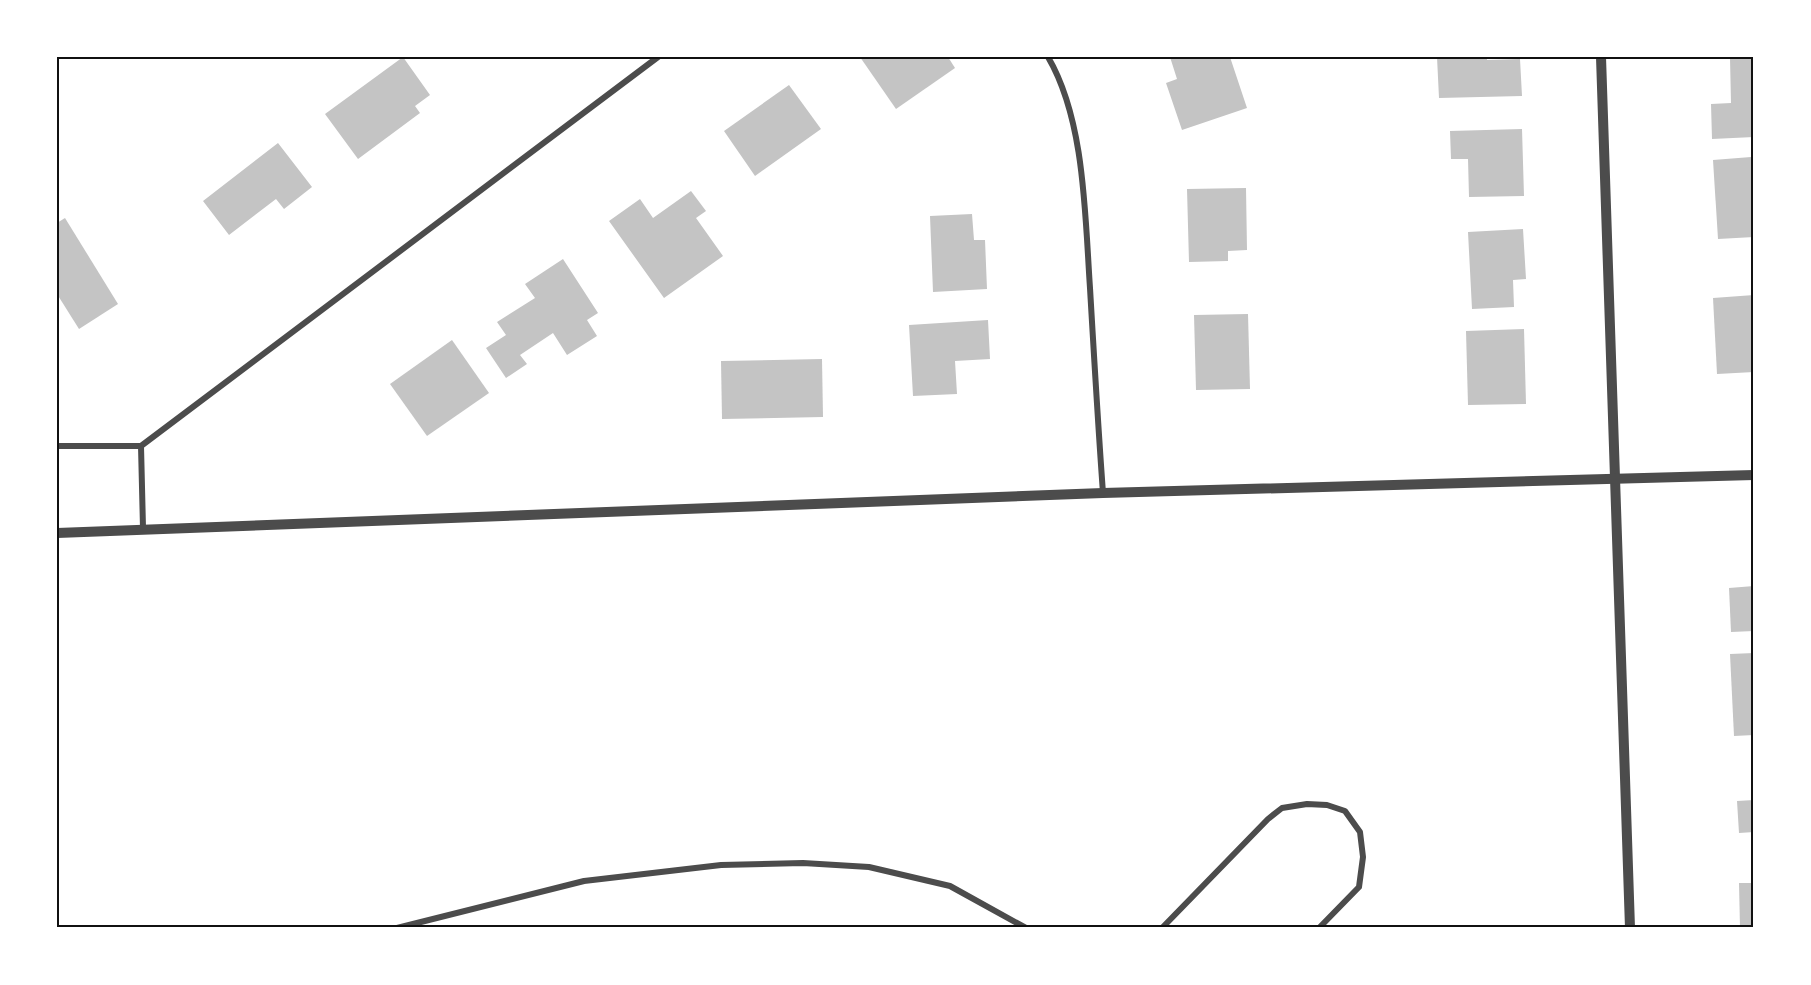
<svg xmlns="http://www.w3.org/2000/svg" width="1811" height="985" viewBox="0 0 1811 985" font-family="'IBM Plex Sans',sans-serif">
<rect width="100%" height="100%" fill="#fff"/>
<g fill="#c4c4c4">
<polygon points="403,57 430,95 415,106 420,113 358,159 325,114"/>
<polygon points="860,57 948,57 955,68 896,109"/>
<polygon points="1170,57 1230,57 1247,108 1182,130 1166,83 1177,79"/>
<polygon points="1437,57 1487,57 1487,60 1520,59 1522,96 1439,98"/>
<polygon points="1754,57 1754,137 1712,139 1711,104 1731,103 1730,58"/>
<polygon points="789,85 821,129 755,176 724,131"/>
<polygon points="1522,129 1524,196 1469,197 1468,159 1451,159 1450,131"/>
<polygon points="278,143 312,187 284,209 276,199 229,235 203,201"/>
<polygon points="1751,157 1754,237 1718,239 1713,160"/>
<polygon points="1246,188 1247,250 1228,251 1228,261 1189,262 1187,189"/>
<polygon points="691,191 706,211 696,218 723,256 664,298 609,221 640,199 653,218"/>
<polygon points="972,214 974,240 985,240 987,289 933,292 930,216"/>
<polygon points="65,218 118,304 79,329 57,294 57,223"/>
<polygon points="1523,229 1526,279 1513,280 1514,307 1472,309 1468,232"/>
<polygon points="563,259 598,313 587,320 597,336 567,355 553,333 520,355 527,364 506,378 486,348 506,335 497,322 535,298 525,284"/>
<polygon points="1754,295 1754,372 1717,374 1713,298"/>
<polygon points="1248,314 1250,389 1196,390 1194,315"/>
<polygon points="988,320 990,359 955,361 957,394 913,396 909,325"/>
<polygon points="1524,329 1526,404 1468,405 1466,331"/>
<polygon points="452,340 489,393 427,436 390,384"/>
<polygon points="822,359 823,417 722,419 721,361"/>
<polygon points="1754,586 1754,631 1731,632 1729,588"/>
<polygon points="1754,653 1754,735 1734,736 1730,654"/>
<polygon points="1754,800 1754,832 1739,833 1737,801"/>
<polygon points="1739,883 1754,883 1754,928 1740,928"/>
</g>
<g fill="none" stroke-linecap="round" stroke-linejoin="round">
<g stroke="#4c4c4c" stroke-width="6">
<path d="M1048,57C1085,120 1085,216 1090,288C1094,356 1098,425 1103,493"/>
<polyline points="57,446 141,446"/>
<polyline points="143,528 141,446 658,57"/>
<polyline points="397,928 584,881 721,865 803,863 869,867 950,886 1026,928"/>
<polyline points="1162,928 1268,819 1282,808 1307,804 1327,805 1345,811 1360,832 1363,857 1359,887 1319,928"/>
</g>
<g stroke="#4c4c4c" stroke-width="10">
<polyline points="1601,57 1630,928"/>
<polyline points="57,533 1103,493 1754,475"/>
</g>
</g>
<rect width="1811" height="985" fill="none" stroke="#ffffff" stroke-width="117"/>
<rect x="58" y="58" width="1694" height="868" fill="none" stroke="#111" stroke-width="2"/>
</svg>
